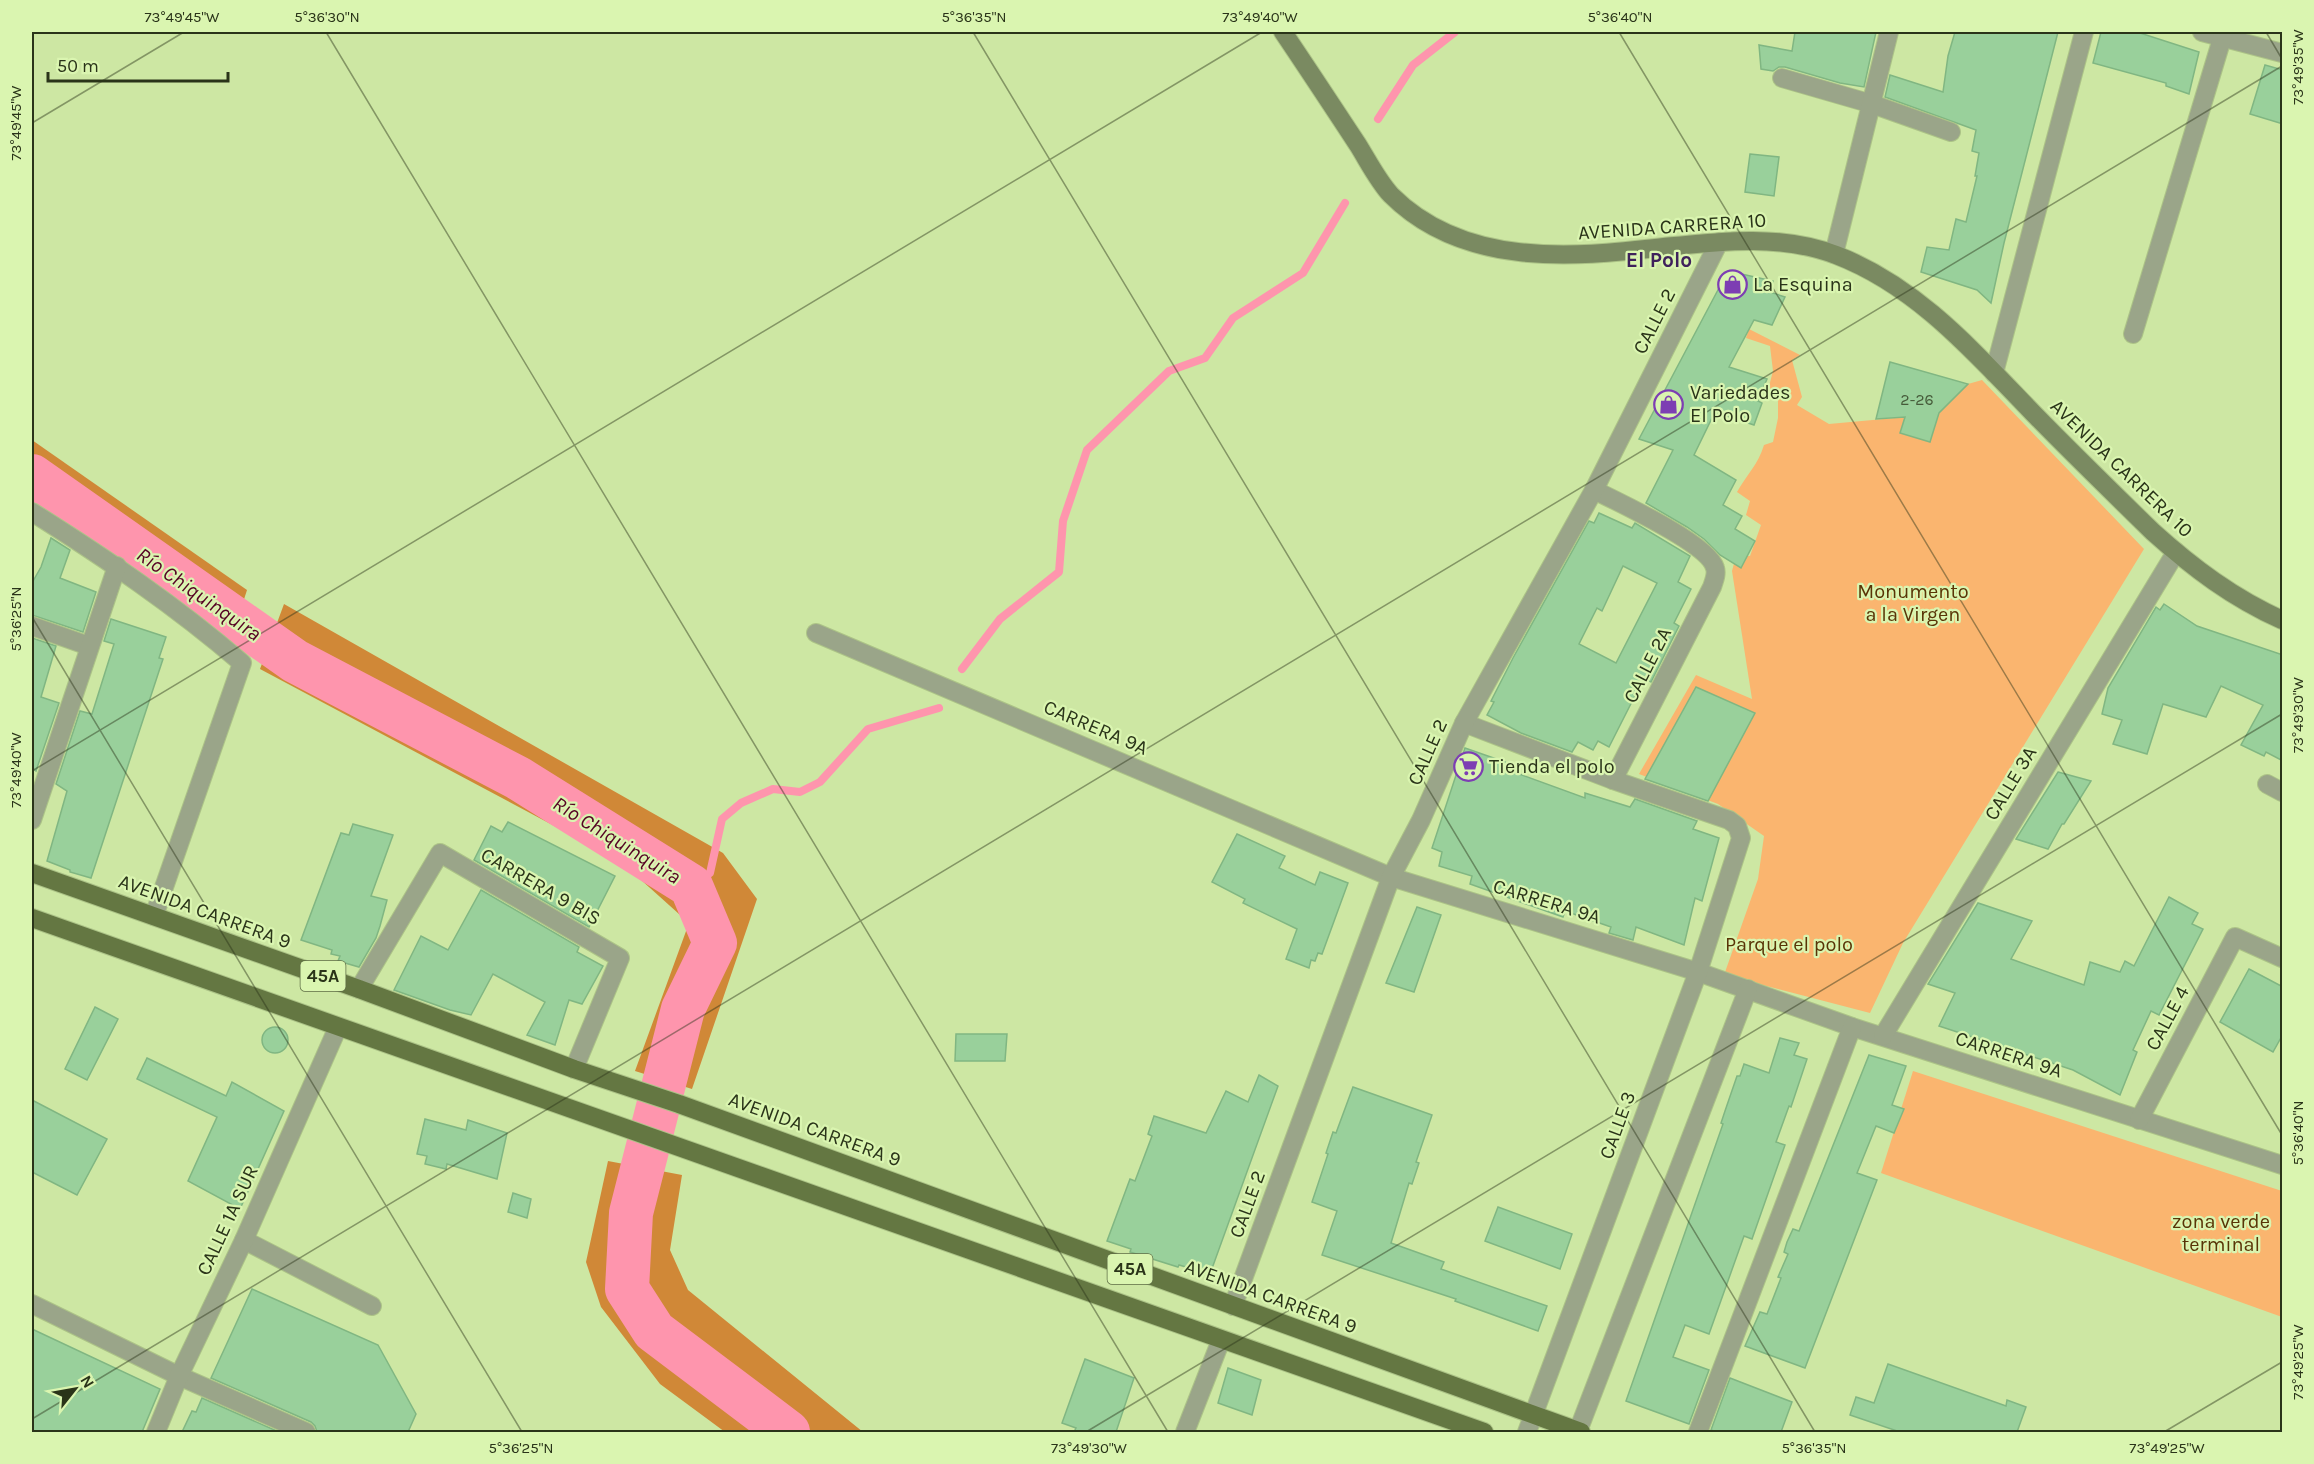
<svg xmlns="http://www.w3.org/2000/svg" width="2314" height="1464" viewBox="0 0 2314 1464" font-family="Karla,sans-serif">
<rect width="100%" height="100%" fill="#cde7a3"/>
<g fill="#fab56f">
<path d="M1749,329L1800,355L1792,360L1802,397L1797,405L1829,424L1938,414L1968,384L1982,380L2144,549L1903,943L1870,1013L1724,975L1758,879L1764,836L1718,804L1639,774L1696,675L1752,699L1732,571L1736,556H1750L1761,525L1746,515L1750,501L1737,492C1747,474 1758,465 1764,445L1773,442L1778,418V397L1767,394L1773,371L1770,346L1746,338Z"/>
<polygon points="1913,1071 2282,1191 2282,1317 1881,1173"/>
</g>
<g fill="#d08837">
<polygon points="32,440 247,590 232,637 32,497"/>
<polygon points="284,604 723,853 757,899 692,1089 635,1071 689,923 620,861 260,669"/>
<polygon points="608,1161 682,1175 670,1250 688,1290 863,1432 725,1432 660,1384 601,1307 586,1262"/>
</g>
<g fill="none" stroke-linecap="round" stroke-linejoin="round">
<g stroke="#fe95ad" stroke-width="8">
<polyline points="1378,119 1413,65 1455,32"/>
<polyline points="962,669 1000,619 1059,572 1063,521 1087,450 1169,371 1205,358 1233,318 1303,273 1345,203"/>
<polyline points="691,886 710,873 722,819 741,803 773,789 800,792 820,782 868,729 939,708"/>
</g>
<polyline stroke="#fe95ad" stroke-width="44" points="32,476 295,661 518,778 691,886 715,943 683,1009 631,1213 627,1289 654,1331 788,1432"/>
</g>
<g fill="#99d09b" stroke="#80b682" stroke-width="1.5" fill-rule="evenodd">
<polygon points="1795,32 1876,32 1864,87 1840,83 1785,67 1779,67 1773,71 1761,69 1759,45 1792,51"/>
<polygon points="1955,32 2058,32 2004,243 1991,303 1977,290 1921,272 1927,247 1949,250 1956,219 1966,222 1977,176 1975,176 1979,153 1972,151 1976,130 1885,97 1890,75 1943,92 1948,56"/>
<polygon points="2101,32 2137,32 2199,52 2189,94 2166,86 2166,83 2093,63"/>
<polygon points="2265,65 2283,70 2283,124 2250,114"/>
<polygon points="1750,154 1779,157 1774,196 1745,192"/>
<polygon points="1728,271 1773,281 1770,292 1785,297 1772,325 1754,320 1729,367 1767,379 1758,401 1762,403 1754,425 1715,412 1694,455 1736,480 1723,505 1742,516 1735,529 1755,541 1741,568 1720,555 1704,539 1687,527 1646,503 1673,450 1639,439"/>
<polygon points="1890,362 1968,384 1939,413 1930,442 1900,433 1905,417 1876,419"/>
<path d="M1599,513L1632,528L1635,523L1690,556L1678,582L1691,589L1674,623L1679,626L1651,682L1644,678L1609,747L1598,741L1593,750L1578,742L1572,752L1521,733L1487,715L1494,702L1491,701L1513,658L1589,521L1594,523ZM1623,566L1657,583L1616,663L1579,644L1597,608L1602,611Z"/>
<polygon points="51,538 70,550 60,578 96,592 83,632 32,615 32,583 41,567"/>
<polygon points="2164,604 2197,626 2283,655 2283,761 2266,752 2264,756 2241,745 2263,705 2221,686 2206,717 2163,704 2147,754 2113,744 2122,720 2102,714 2108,688 2156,607 2160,610"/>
<polygon points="111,619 166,637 159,658 163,659 91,878 70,872 70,870 47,861 67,791 56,784 80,711 92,714 114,644 104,641"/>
<polygon points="32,638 56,646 41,697 59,703 36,771 32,768"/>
<polygon points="1696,687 1755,713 1708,801 1645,779"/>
<polygon points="1465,748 1505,762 1503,768 1585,798 1585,793 1630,807 1635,799 1697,821 1693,829 1719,838 1702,901 1695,898 1684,945 1636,927 1633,940 1609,933 1611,927 1565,911 1563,917 1470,884 1472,876 1439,866 1442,852 1432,848"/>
<polygon points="2058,772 2091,781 2064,824 2062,824 2048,849 2016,839"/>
<polygon points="508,822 615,876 589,927 474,860 491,826 502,832"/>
<polygon points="353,824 393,835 371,896 387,900 380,926 376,938 359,967 338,961 340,956 331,954 332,950 301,940 341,833 349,835"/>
<polygon points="1237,834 1285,856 1279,868 1315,885 1320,872 1348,883 1322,954 1318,953 1315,961 1311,960 1309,968 1286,959 1297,929 1243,903 1245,899 1212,882"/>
<polygon points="481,890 579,947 577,952 603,966 582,1004 569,1000 555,1045 527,1035 545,1002 493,974 471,1015 450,1010 394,990 421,936 448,950"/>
<polygon points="2169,897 2198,913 2192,924 2203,929 2159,1015 2151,1011 2133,1050 2137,1052 2120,1095 2073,1070 1939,1026 1955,993 1928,984 1978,903 2032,921 2011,959 2084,985 2090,962 2120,972 2125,961 2134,966"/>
<polygon points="1417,907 1441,915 1414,992 1386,983"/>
<polygon points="2249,969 2283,987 2283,1034 2273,1052 2220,1022"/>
<polygon points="95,1007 118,1019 87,1080 65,1069"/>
<circle cx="275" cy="1040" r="13"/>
<polygon points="956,1034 1007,1034 1005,1061 955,1061"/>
<polygon points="1780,1038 1799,1043 1794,1055 1807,1059 1791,1107 1789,1106 1776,1142 1785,1145 1752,1239 1744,1236 1709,1334 1685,1325 1673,1357 1709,1370 1689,1424 1626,1401 1723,1124 1721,1123 1725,1111 1737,1076 1740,1076 1744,1064 1769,1073"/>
<polygon points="1869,1055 1906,1066 1892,1105 1904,1109 1894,1133 1876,1126 1857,1173 1877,1180 1805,1368 1745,1346 1760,1312 1767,1314 1781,1278 1778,1277 1788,1254 1784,1252 1787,1242 1793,1229 1799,1231"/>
<polygon points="147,1058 226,1096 232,1082 284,1111 240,1209 188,1181 217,1117 137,1079"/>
<polygon points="1259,1075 1278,1086 1210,1274 1179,1265 1178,1267 1130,1252 1131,1249 1107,1241 1130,1179 1135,1181 1152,1136 1148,1134 1154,1116 1206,1133 1226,1091 1248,1102"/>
<polygon points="1353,1087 1432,1115 1416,1162 1419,1163 1412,1184 1409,1183 1391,1243 1444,1262 1441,1269 1547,1306 1538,1331 1455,1301 1456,1299 1322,1255 1337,1211 1312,1202 1328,1154 1326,1153 1333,1132 1336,1133"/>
<polygon points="32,1100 107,1139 77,1195 32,1172"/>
<polygon points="425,1119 466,1130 468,1120 507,1133 497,1179 447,1164 446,1169 425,1164 427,1156 417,1154"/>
<polygon points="513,1193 531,1199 527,1218 508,1212"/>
<polygon points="1498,1207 1572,1234 1560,1269 1485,1241"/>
<polygon points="252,1289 378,1345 416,1414 408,1432 317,1432 315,1426 311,1422 211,1378"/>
<polygon points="32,1329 160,1389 142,1432 32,1432"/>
<polygon points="1085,1359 1134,1378 1116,1432 1074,1432 1076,1428 1062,1423"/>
<polygon points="1888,1364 2006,1406 2007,1400 2026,1407 2017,1432 1900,1432 1850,1415 1856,1397 1874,1403"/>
<polygon points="1228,1368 1261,1380 1252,1415 1218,1403"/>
<polygon points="1730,1378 1792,1402 1781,1432 1717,1432 1711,1430"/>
<polygon points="202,1398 279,1432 182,1432 192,1411 196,1412"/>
</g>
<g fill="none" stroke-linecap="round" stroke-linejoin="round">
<defs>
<g id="street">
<polyline points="2202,32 2282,53"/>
<polyline points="1782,78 1872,104 1951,132"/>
<polyline points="1834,254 1889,32"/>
<polyline points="2133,334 2224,32"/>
<polyline points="1994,373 2084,32"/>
<path d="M1594,490C1618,502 1709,544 1715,568C1717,574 1714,581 1712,587L1613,780"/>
<path d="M32,512C105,558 176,606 242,663L154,916"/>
<polyline points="32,626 89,646"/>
<polyline points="816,633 1391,877 1698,972 1852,1027 2282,1165"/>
<polyline points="1464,723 1613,780 1729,820 1737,826 1741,838 1698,972 1527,1432"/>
<polyline points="2267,784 2282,792"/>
<polyline points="32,820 117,566"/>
<polyline points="359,989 440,853 620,958 574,1069"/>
<polyline points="1883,1036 2176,552"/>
<polyline points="2139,1120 2235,937 2282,958"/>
<polyline points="244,1240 372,1306"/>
<polyline points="32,1304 179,1376 306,1432"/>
<polyline points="1233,1306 1391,877 1421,820 1464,723 1594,490 1719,242"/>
<polyline points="1578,1431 1748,989"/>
<polyline points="156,1432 179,1376 244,1240 338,1027"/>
<polyline points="1185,1432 1221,1340"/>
<polyline points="1698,1432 1852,1027"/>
</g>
<path id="secondary" d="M1283,32C1308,69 1333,107 1358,145C1368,161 1378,181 1391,195C1463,267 1571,258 1664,247C1721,241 1781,234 1836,255C1917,286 1974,352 2033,413C2073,454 2113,493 2153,532C2193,568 2233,598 2282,620"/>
<g id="primary">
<polyline points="32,873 359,989 574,1069 679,1104 1581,1432"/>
<polyline points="32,918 1484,1432"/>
</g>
</defs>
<use href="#street" stroke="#acc387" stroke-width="20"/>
<use href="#secondary" stroke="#acc387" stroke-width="20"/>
<use href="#primary" stroke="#acc387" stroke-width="20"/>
<use href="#street" stroke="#9aa589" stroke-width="18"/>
<use href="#secondary" stroke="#7a8a61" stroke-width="18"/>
<use href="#primary" stroke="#647742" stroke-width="18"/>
</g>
<path fill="none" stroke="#2a3419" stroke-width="1.5" stroke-opacity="0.45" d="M326,32L1168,1432M973,32L1815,1432M1619,32L2282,1135M2266,32L2282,59M32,123L184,32M32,617L522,1432M32,771L1262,32M32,1419L2282,66M1086,1432L2282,714M2164,1432L2282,1362"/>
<defs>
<symbol id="shop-ring" viewBox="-11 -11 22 22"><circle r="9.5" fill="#daf5b0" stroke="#7d3eb3" stroke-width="1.5"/><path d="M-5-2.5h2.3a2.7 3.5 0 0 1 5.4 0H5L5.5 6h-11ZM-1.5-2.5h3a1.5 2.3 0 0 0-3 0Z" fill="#7d3eb3"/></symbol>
<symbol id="supermarket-ring" viewBox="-11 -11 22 22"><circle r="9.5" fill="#daf5b0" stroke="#7d3eb3" stroke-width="1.5"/><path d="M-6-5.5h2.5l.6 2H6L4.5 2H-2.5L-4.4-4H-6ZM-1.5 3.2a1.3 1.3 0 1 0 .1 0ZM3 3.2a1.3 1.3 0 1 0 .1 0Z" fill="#7d3eb3"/></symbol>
</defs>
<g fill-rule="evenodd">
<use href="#shop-ring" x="1716" y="268" width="33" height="33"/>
<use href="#shop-ring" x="1652" y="388" width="33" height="33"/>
<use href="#supermarket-ring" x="1452" y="750" width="33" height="33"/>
</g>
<g text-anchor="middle" stroke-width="4.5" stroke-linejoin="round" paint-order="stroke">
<g font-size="16" fill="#465b3a">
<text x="1917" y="405">2-26</text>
</g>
<g fill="#daf5b0" stroke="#5f6e46" stroke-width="1.5">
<rect x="300.5" y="961" width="45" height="30" rx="4.5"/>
<rect x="1107.5" y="1254" width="45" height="30" rx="4.5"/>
</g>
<g font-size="18" font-weight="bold" fill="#2a3419">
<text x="323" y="982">45A</text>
<text x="1130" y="1275">45A</text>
</g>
<g font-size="20" fill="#2a3419" stroke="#daf5b0">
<text transform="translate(1672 226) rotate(-4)" y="7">AVENIDA CARRERA 10</text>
<text transform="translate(1654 321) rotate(-63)" y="7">CALLE 2</text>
<text transform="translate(2122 468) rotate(44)" y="7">AVENIDA CARRERA 10</text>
<text transform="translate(1647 665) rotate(-63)" y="7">CALLE 2A</text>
<text transform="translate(1096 727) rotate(23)" y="7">CARRERA 9A</text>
<text transform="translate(1427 752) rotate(-66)" y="7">CALLE 2</text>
<text transform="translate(2010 783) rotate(-59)" y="7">CALLE 3A</text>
<text transform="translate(541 886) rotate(30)" y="7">CARRERA 9 BIS</text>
<text transform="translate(1547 901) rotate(17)" y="7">CARRERA 9A</text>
<text transform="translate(205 911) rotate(20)" y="7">AVENIDA CARRERA 9</text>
<text transform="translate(2167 1018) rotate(-62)" y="7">CALLE 4</text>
<text transform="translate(2009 1054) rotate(18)" y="7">CARRERA 9A</text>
<text transform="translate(1617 1125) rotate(-70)" y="7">CALLE 3</text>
<text transform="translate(815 1129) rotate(20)" y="7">AVENIDA CARRERA 9</text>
<text transform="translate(1247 1204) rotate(-70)" y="7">CALLE 2</text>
<text transform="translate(227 1220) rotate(-65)" y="7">CALLE 1A SUR</text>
<text transform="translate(1271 1296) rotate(20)" y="7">AVENIDA CARRERA 9</text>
</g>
<g font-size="20" fill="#2a3419" stroke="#daf5b0" text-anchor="start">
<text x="1753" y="291">La Esquina</text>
<text x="1690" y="399">Variedades<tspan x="1690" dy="23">El Polo</tspan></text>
<text x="1489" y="773">Tienda el polo</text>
</g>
<g font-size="20" fill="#593406" stroke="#daf5b0">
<text x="1913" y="598">Monumento<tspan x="1913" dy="23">a la Virgen</tspan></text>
<text x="1789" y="951">Parque el polo</text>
<text x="2221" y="1228">zona verde<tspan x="2221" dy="23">terminal</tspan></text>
</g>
<g font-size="21" font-weight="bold" fill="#3f225b" stroke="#daf5b0">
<text x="1659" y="267">El Polo</text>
</g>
<g font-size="21" font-style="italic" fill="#560324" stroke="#daf5b0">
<text transform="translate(199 594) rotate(35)" y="7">Río Chiquinquira</text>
<text transform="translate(617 840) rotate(32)" y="7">Río Chiquinquira</text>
</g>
</g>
<rect width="2314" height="1464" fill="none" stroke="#daf5b0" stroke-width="66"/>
<g transform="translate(75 1389) rotate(59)" stroke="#daf5b0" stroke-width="4.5" paint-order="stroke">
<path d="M0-4.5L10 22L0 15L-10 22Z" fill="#2a3419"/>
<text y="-9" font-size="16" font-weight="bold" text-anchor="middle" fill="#2a3419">N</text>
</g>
<path d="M48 72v9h180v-9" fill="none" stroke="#2a3419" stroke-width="3"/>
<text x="57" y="72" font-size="18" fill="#2a3419" stroke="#daf5b0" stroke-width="4.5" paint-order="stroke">50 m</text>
<rect x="33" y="33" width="2248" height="1398" fill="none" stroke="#2a3419" stroke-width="2"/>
<g font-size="15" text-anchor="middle" fill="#2a3419">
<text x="182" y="22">73°49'45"W</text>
<text x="327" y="22">5°36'30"N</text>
<text x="974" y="22">5°36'35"N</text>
<text x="1260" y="22">73°49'40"W</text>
<text x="1620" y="22">5°36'40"N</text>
<text transform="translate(2298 67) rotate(-90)" y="5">73°49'35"W</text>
<text transform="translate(16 123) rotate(-90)" y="5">73°49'45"W</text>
<text transform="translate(16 619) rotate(-90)" y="5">5°36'25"N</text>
<text transform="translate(2298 715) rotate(-90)" y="5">73°49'30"W</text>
<text transform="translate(16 770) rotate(-90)" y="5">73°49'40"W</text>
<text transform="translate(2298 1133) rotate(-90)" y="5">5°36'40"N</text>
<text transform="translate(2298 1362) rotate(-90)" y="5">73°49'25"W</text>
<text x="521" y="1453">5°36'25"N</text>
<text x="1089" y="1453">73°49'30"W</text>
<text x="1814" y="1453">5°36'35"N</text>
<text x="2167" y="1453">73°49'25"W</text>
</g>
</svg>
